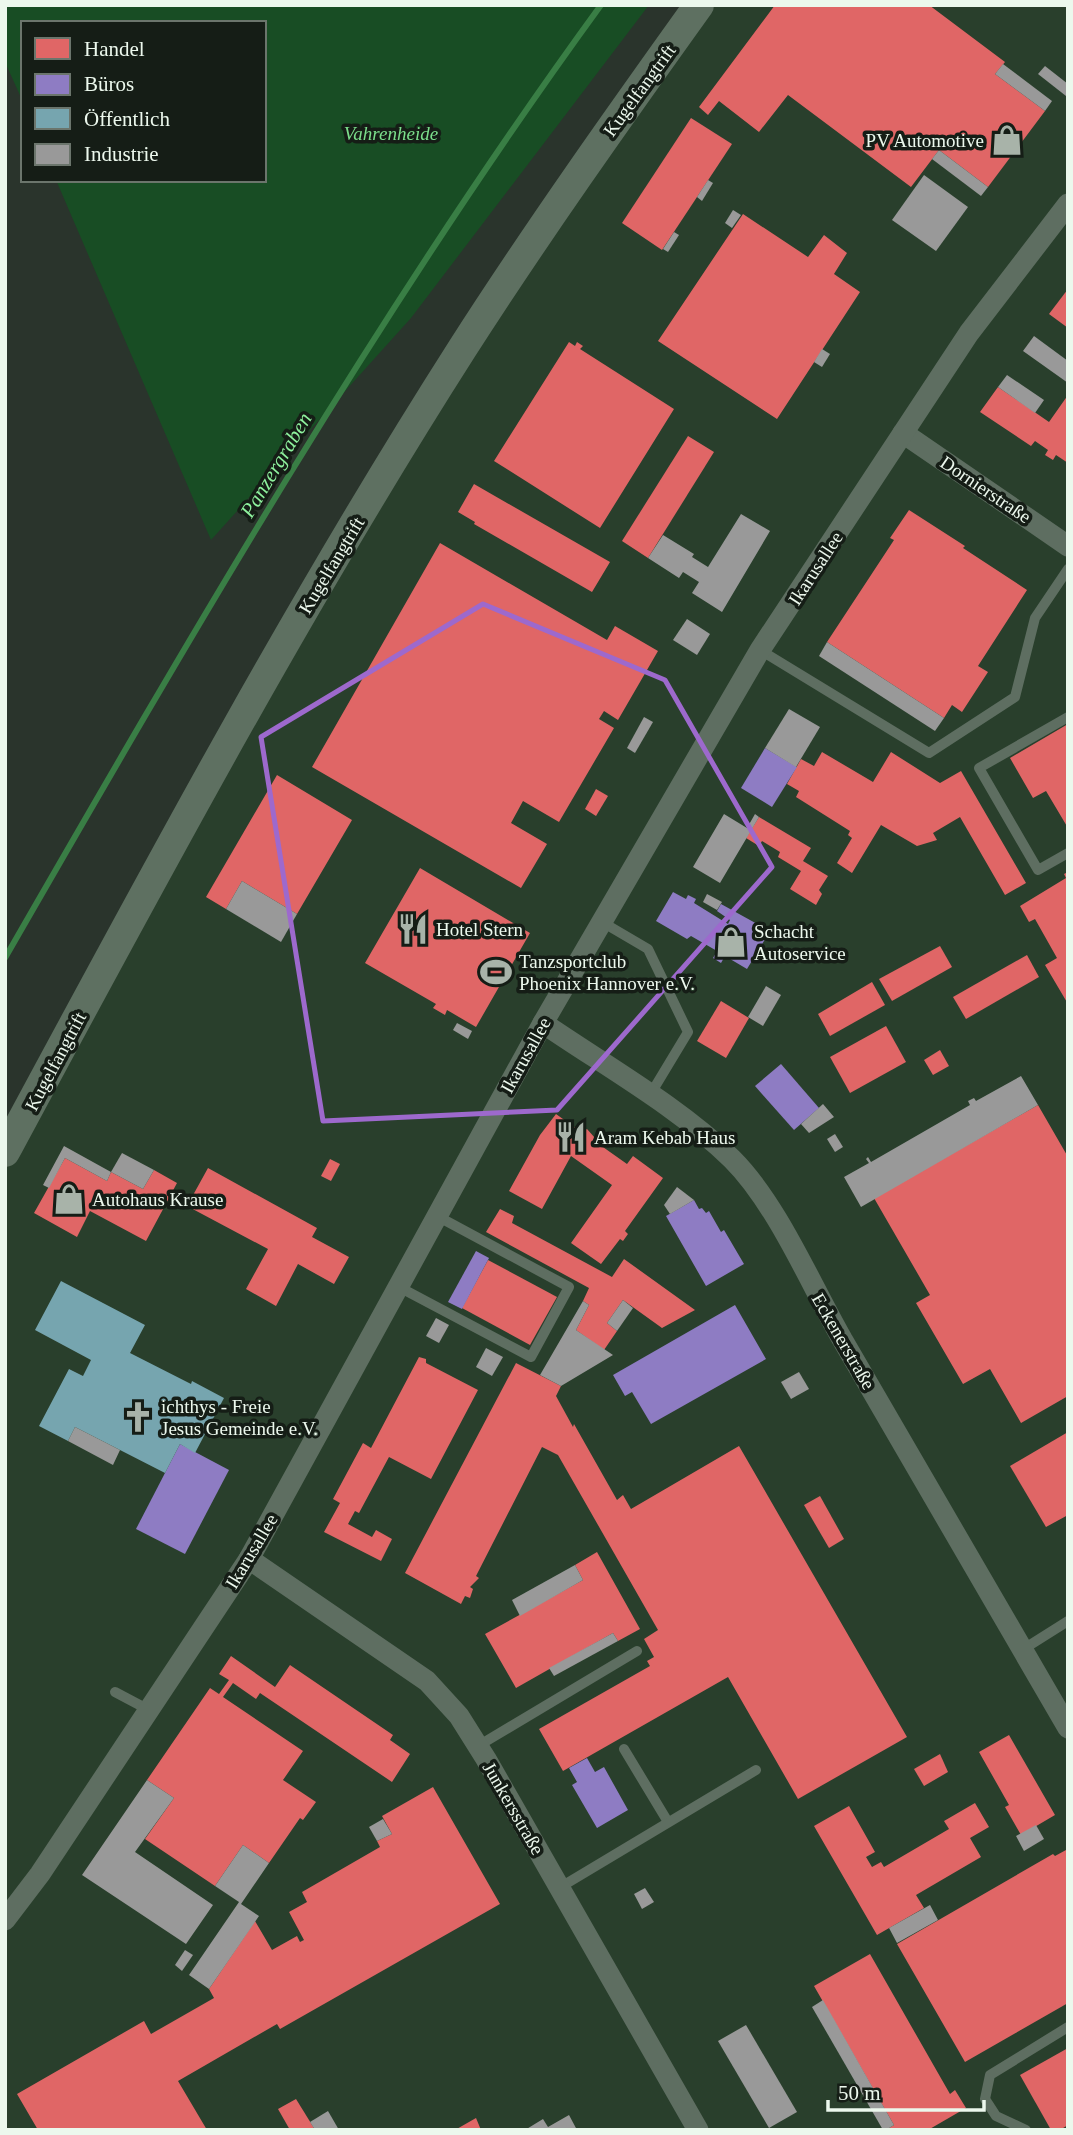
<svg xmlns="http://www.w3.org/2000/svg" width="1073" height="2135" viewBox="0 0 1073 2135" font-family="Georgia,serif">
<rect width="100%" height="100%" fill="#2a342c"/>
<polygon fill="#293f2c" points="699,5 1068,5 1068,2130 5,2130 5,1152 274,661"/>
<polygon fill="#184d24" points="5,5 649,5 411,318 211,540 56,180 264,180 264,23 23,23 23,102 5,62"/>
<g fill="#e06666">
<polygon points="775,5 929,5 1005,62 995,74 1045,111 988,187 939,150 911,187 788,95 759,132 719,101 708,115 699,107"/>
<polygon points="691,118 732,144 662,250 622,223"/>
<polygon points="743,214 808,257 824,235 847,253 834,274 860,292 777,419 658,341"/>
<polygon points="1068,289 1068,328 1049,314"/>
<polygon points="569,342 575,346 577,342 583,346 580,349 674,409 600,528 494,461"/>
<polygon points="998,387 1049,422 1068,395 1068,463 1056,455 1053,460 1045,455 1048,450 1035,441 1031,446 980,412"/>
<polygon points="688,436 714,452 648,558 622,541"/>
<polygon points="474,484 610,562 592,592 474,524 475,522 458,512"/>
<polygon points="909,510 965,546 963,548 1027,590 978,666 988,672 962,712 952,705 944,718 827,642 894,540 890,538"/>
<polygon points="440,543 607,640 615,626 658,651 618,720 604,711 599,719 614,728 559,822 523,801 511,823 547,844 521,888 312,767"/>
<polygon points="685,629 703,640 696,650 678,639"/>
<polygon points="1068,724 1068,828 1046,791 1033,798 1010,758"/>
<polygon points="822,752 873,782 891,752 940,783 961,771 1026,883 1005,895 960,817 933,833 937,840 917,846 881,825 852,873 837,863 852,838 848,835 850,831 796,797 799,791 787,784 801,759 814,766"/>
<polygon points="277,775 352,820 297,914 242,881 226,909 206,897"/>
<polygon points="596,789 608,796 596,816 585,809"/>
<polygon points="759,817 811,848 803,861 828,876 819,890 822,894 816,905 790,889 801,871 778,857 780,852 762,841 759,846 746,838"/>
<polygon points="420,868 530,933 476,1027 447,1010 445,1015 433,1008 436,1004 365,963"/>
<polygon points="1068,872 1068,1004 1045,965 1057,958 1035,919 1029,922 1020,906 1066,878 1064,874"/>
<polygon points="940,946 952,967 892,1001 879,979"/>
<polygon points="1027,955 1039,977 966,1019 953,997"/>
<polygon points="872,982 885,1005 830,1036 818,1014"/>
<polygon points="721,1001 749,1018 726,1058 697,1041"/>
<polygon points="886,1026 906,1062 850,1093 830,1057"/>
<polygon points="940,1050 949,1066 933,1075 924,1060"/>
<polygon points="1038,1105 1068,1157 1068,1396 1021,1423 990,1369 963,1384 916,1303 930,1295 874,1198"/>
<polygon points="556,1114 581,1132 587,1129 595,1138 593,1140 627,1164 633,1156 663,1178 625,1231 628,1234 623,1241 620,1239 601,1264 571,1243 612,1185 571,1156 542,1209 509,1191 540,1135"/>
<polygon points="65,1158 107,1181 111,1172 143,1189 154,1170 177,1183 146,1241 90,1211 77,1237 34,1213"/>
<polygon points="330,1159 340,1164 331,1181 321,1176"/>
<polygon points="208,1168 317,1228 312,1237 349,1257 334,1284 298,1264 276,1306 246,1289 268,1249 187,1206"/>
<polygon points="500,1209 514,1216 512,1223 612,1277 624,1259 695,1310 662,1328 623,1300 607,1323 617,1331 604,1350 576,1330 589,1305 583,1301 589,1288 486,1232"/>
<polygon points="488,1260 557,1297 530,1345 462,1308"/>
<polygon points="419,1357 426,1359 426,1363 478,1390 431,1479 389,1457 359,1513 355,1511 348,1524 372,1537 376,1530 392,1539 381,1561 324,1532 340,1503 333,1499 363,1443 371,1448"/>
<polygon points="516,1363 561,1386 556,1396 573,1427 574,1424 617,1500 623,1495 631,1509 739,1446 907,1737 798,1799 728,1677 563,1771 539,1729 650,1666 647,1661 654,1657 644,1639 658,1630 558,1455 542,1447 476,1576 479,1578 470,1587 473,1589 470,1598 465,1596 461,1604 405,1573"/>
<polygon points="1068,1432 1068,1515 1046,1527 1010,1466"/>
<polygon points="820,1496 844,1539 829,1548 804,1505"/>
<polygon points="597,1552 640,1629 618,1641 613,1633 516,1688 485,1634 583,1580 575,1565"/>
<polygon points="231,1656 275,1687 290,1665 393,1735 390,1740 410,1754 392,1782 260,1693 256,1699 233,1683 223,1697 303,1751 283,1780 316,1802 303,1820 300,1818 269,1863 243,1845 215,1886 145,1839 174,1798 147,1780 210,1688 219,1694 229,1680 219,1674"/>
<polygon points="1009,1735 1055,1815 1021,1835 1005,1807 1009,1805 979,1752"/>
<polygon points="940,1754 948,1772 924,1786 914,1769"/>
<polygon points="433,1787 500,1904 280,2029 277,2024 178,2081 207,2130 38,2130 17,2094 144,2021 151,2034 214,1998 209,1989 255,1921 272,1950 297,1936 300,1942 304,1940 289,1912 307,1902 302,1892 380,1847 377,1841 392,1834 382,1816"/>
<polygon points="975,1803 989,1827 970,1838 981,1857 916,1895 924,1908 877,1935 814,1826 849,1806 875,1852 866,1857 872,1867 881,1862 884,1867 949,1829 944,1821"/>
<polygon points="1066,1850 1068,1853 1068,2003 965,2062 897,1944 1053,1854 1055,1856"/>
<polygon points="870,1954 950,2094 955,2090 966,2108 928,2130 886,2130 894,2125 814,1986"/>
<polygon points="1068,2048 1068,2125 1060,2130 1051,2130 1020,2075"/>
<polygon points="296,2099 309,2120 315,2130 290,2130 278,2109"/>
<polygon points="476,2118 481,2130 455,2130"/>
</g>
<g fill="#8e7cc3">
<polygon points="765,748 797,767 772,807 741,788"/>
<polygon points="673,892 686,899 688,895 696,899 694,903 728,924 730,920 717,911 721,904 770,931 747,969 725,956 721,963 713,958 717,951 691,936 687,939 656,921"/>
<polygon points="781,1064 819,1108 794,1130 755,1086"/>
<polygon points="694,1200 699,1209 702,1208 706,1213 709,1211 721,1232 724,1230 744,1264 706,1286 666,1216"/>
<polygon points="476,1251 489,1258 462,1309 448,1302"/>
<polygon points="735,1305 766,1359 651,1424 632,1392 625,1396 613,1375"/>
<polygon points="180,1444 229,1470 185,1554 136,1529"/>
<polygon points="587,1758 595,1772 604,1767 628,1810 597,1828 572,1785 577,1782 569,1768"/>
</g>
<polygon fill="#76a5af" points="61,1281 145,1325 130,1353 191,1384 192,1381 224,1398 195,1453 180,1444 165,1473 75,1427 68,1441 39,1426 69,1369 83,1376 91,1360 35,1330"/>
<g fill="#999">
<polygon points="1003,64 1052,101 1045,111 995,74"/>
<polygon points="1045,66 1068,84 1066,96 1038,74"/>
<polygon points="939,150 988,187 981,196 932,159"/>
<polygon points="924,175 968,207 936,251 892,220"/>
<polygon points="708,180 713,183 702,201 697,197"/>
<polygon points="733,210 741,215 732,228 725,223"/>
<polygon points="674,232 679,235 668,252 663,249"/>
<polygon points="1034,336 1068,361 1068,383 1023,351"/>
<polygon points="822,349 830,354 822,367 814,362"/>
<polygon points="1007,375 1044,400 1035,413 998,387"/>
<polygon points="741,514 770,531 722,612 692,593 699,582 683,572 679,578 648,558 663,535 694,554 692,557 708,567"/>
<polygon points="687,619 710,634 697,655 673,640"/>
<polygon points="827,642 944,718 935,731 819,656"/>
<polygon points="789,709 820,727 796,767 765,748"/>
<polygon points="644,717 653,722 635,753 627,748"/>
<polygon points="724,814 747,828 755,814 759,817 720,883 693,867"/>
<polygon points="242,881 297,914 281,942 226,909"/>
<polygon points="707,894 722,902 717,910 703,902"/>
<polygon points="766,986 781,995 763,1026 748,1017"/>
<polygon points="457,1023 472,1031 468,1039 453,1030"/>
<polygon points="1021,1076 1038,1105 861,1207 844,1177 869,1163 866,1159 868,1157 871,1162 970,1105 968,1101 974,1098 976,1101"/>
<polygon points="823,1104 834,1117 809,1133 801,1124"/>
<polygon points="835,1134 843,1147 835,1152 827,1139"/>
<polygon points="64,1146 111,1172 107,1181 65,1158 49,1188 43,1185"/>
<polygon points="122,1153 154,1170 143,1189 111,1172"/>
<polygon points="677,1187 694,1200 670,1214 664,1205"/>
<polygon points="623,1300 633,1308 617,1331 607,1323"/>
<polygon points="583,1301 589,1305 576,1330 613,1355 561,1386 540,1375"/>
<polygon points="436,1318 449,1325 439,1343 426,1336"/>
<polygon points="486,1348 503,1357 492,1376 476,1367"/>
<polygon points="799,1372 809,1389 791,1399 781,1382"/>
<polygon points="75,1427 120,1450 113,1465 68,1441"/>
<polygon points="575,1565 583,1580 520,1616 512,1600"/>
<polygon points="613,1633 618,1641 554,1676 549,1668"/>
<polygon points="147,1780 174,1798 135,1852 213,1905 186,1944 82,1875"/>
<polygon points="383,1819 392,1834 377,1841 369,1827"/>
<polygon points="1036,1825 1044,1839 1024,1851 1016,1836"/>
<polygon points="243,1845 269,1863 241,1904 259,1916 209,1989 189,1975 239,1902 215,1886"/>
<polygon points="645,1888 654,1902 642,1909 634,1894"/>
<polygon points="930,1905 938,1920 897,1943 889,1928"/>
<polygon points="185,1950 193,1955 182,1971 175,1965"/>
<polygon points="823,2000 894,2125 886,2130 883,2130 812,2007"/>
<polygon points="746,2025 797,2112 769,2128 718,2041"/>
<polygon points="328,2111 339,2130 315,2130 310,2122"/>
<polygon points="569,2115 577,2130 525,2130 543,2119 548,2127"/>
</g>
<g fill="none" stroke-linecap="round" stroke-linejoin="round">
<path stroke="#397e45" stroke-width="6" d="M5,958C192,633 380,308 601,5"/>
<g stroke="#5e6e61" stroke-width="10">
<polyline points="760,650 929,753 1015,697 1035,618 1068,569"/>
<polyline points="1068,717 979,768 1038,870 1068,853"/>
<polyline points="602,922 648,949 688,1032 650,1095"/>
<polyline points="399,1287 531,1357 569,1287 437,1216"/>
<polyline points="1022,1650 1068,1621"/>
<polyline points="115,1692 149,1710"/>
<polyline points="478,1746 637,1651"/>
<polyline points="624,1749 668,1822"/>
<polyline points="559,1888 756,1770"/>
<polyline points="1026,2130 996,2116 985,2099 990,2075 1068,2027"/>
</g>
<g stroke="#5e6e61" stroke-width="21">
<polyline points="903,433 1068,546"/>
<path d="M543,1023C604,1065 679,1107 732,1159C777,1204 810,1283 842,1339C917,1469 992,1599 1068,1728"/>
<polyline points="249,1559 427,1681 459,1716 486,1759 698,2130"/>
<polyline points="5,1920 40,1874 249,1559 543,1023 760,650 969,333 1068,204"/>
</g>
<path stroke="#5e7061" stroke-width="30" d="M5,1152C151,881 296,609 462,349C537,232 618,118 699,5"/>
</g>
<path fill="none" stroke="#9d69cd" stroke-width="5" stroke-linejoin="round" d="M483,604L665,680L772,867L557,1110L323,1121L261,737Z"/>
<defs>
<symbol id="shop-bare" viewBox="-9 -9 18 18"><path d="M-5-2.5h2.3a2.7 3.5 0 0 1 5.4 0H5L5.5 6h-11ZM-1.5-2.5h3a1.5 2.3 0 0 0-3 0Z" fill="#a8b3a9" stroke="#151d16" stroke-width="2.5" paint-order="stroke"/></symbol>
<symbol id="restaurant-bare" viewBox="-9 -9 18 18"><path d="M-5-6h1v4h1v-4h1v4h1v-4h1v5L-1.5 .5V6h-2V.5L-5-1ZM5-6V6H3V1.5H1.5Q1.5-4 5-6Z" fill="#a8b3a9" stroke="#151d16" stroke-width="2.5" paint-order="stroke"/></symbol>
<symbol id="stadium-bare" viewBox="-9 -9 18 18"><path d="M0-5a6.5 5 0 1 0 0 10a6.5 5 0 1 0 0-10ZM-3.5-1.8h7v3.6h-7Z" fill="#a8b3a9" stroke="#151d16" stroke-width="2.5" paint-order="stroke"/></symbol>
<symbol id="church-bare" viewBox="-9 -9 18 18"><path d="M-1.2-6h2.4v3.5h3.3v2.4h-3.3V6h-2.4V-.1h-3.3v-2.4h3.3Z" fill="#a8b3a9" stroke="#151d16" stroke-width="2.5" paint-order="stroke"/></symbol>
</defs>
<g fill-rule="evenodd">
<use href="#shop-bare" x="985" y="118" width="44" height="44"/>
<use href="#restaurant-bare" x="391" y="907" width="44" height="44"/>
<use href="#shop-bare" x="709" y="920" width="44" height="44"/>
<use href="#stadium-bare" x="474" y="950" width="44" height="44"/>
<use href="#restaurant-bare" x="549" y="1115" width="44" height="44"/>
<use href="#shop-bare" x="47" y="1177" width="44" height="44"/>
<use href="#church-bare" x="116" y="1395" width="44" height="44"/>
</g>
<g text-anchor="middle" stroke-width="7" stroke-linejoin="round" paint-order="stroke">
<g font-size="19" fill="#ecf8ed" stroke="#151d16">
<text transform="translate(639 90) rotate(-54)" y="7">Kugelfangtrift</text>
<text transform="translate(986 489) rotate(34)" y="7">Dornierstraße</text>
<text transform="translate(331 565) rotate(-59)" y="7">Kugelfangtrift</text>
<text transform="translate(815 568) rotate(-57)" y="7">Ikarusallee</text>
<text transform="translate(525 1055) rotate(-61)" y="7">Ikarusallee</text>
<text transform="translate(55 1061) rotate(-62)" y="7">Kugelfangtrift</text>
<text transform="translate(844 1341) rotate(60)" y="7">Eckenerstraße</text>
<text transform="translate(251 1551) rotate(-59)" y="7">Ikarusallee</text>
<text transform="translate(514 1808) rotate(60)" y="7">Junkersstraße</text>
</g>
<g font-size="19" font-style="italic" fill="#7bde8b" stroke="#151d16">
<text x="391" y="140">Vahrenheide</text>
</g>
<g font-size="19" fill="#ecf8ed" stroke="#151d16" text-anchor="start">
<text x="984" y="147" text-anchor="end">PV Automotive</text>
<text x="436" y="936">Hotel Stern</text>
<text x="754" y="938">Schacht<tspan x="754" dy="22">Autoservice</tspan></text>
<text x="519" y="968">Tanzsportclub<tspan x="519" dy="22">Phoenix Hannover e.V.</tspan></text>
<text x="594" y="1144">Aram Kebab Haus</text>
<text x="92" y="1206">Autohaus Krause</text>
<text x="161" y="1413">ichthys - Freie<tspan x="161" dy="22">Jesus Gemeinde e.V.</tspan></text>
</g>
<g font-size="21" font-style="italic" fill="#8ef19d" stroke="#151d16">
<text transform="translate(276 465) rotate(-59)" y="7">Panzergraben</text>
</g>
</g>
<rect width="1073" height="2135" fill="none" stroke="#ecf8ed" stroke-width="14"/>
<rect x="21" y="21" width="245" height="161" fill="#151d16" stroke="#6b756c" stroke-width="2"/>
<rect x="35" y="38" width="35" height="21" fill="#e06666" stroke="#6b756c" stroke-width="2"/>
<text x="84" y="56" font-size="21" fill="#ecf8ed">Handel</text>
<rect x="35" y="74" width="35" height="21" fill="#8e7cc3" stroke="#6b756c" stroke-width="2"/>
<text x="84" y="91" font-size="21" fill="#ecf8ed">Büros</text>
<rect x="35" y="108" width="35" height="21" fill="#76a5af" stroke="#6b756c" stroke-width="2"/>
<text x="84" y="126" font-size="21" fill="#ecf8ed">Öffentlich</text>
<rect x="35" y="144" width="35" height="21" fill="#999999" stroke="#6b756c" stroke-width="2"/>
<text x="84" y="161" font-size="21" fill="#ecf8ed">Industrie</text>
<path d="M828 2100v10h156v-10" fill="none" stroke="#ecf8ed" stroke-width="3.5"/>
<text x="838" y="2100" font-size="21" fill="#ecf8ed" stroke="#151d16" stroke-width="5" paint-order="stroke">50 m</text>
</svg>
